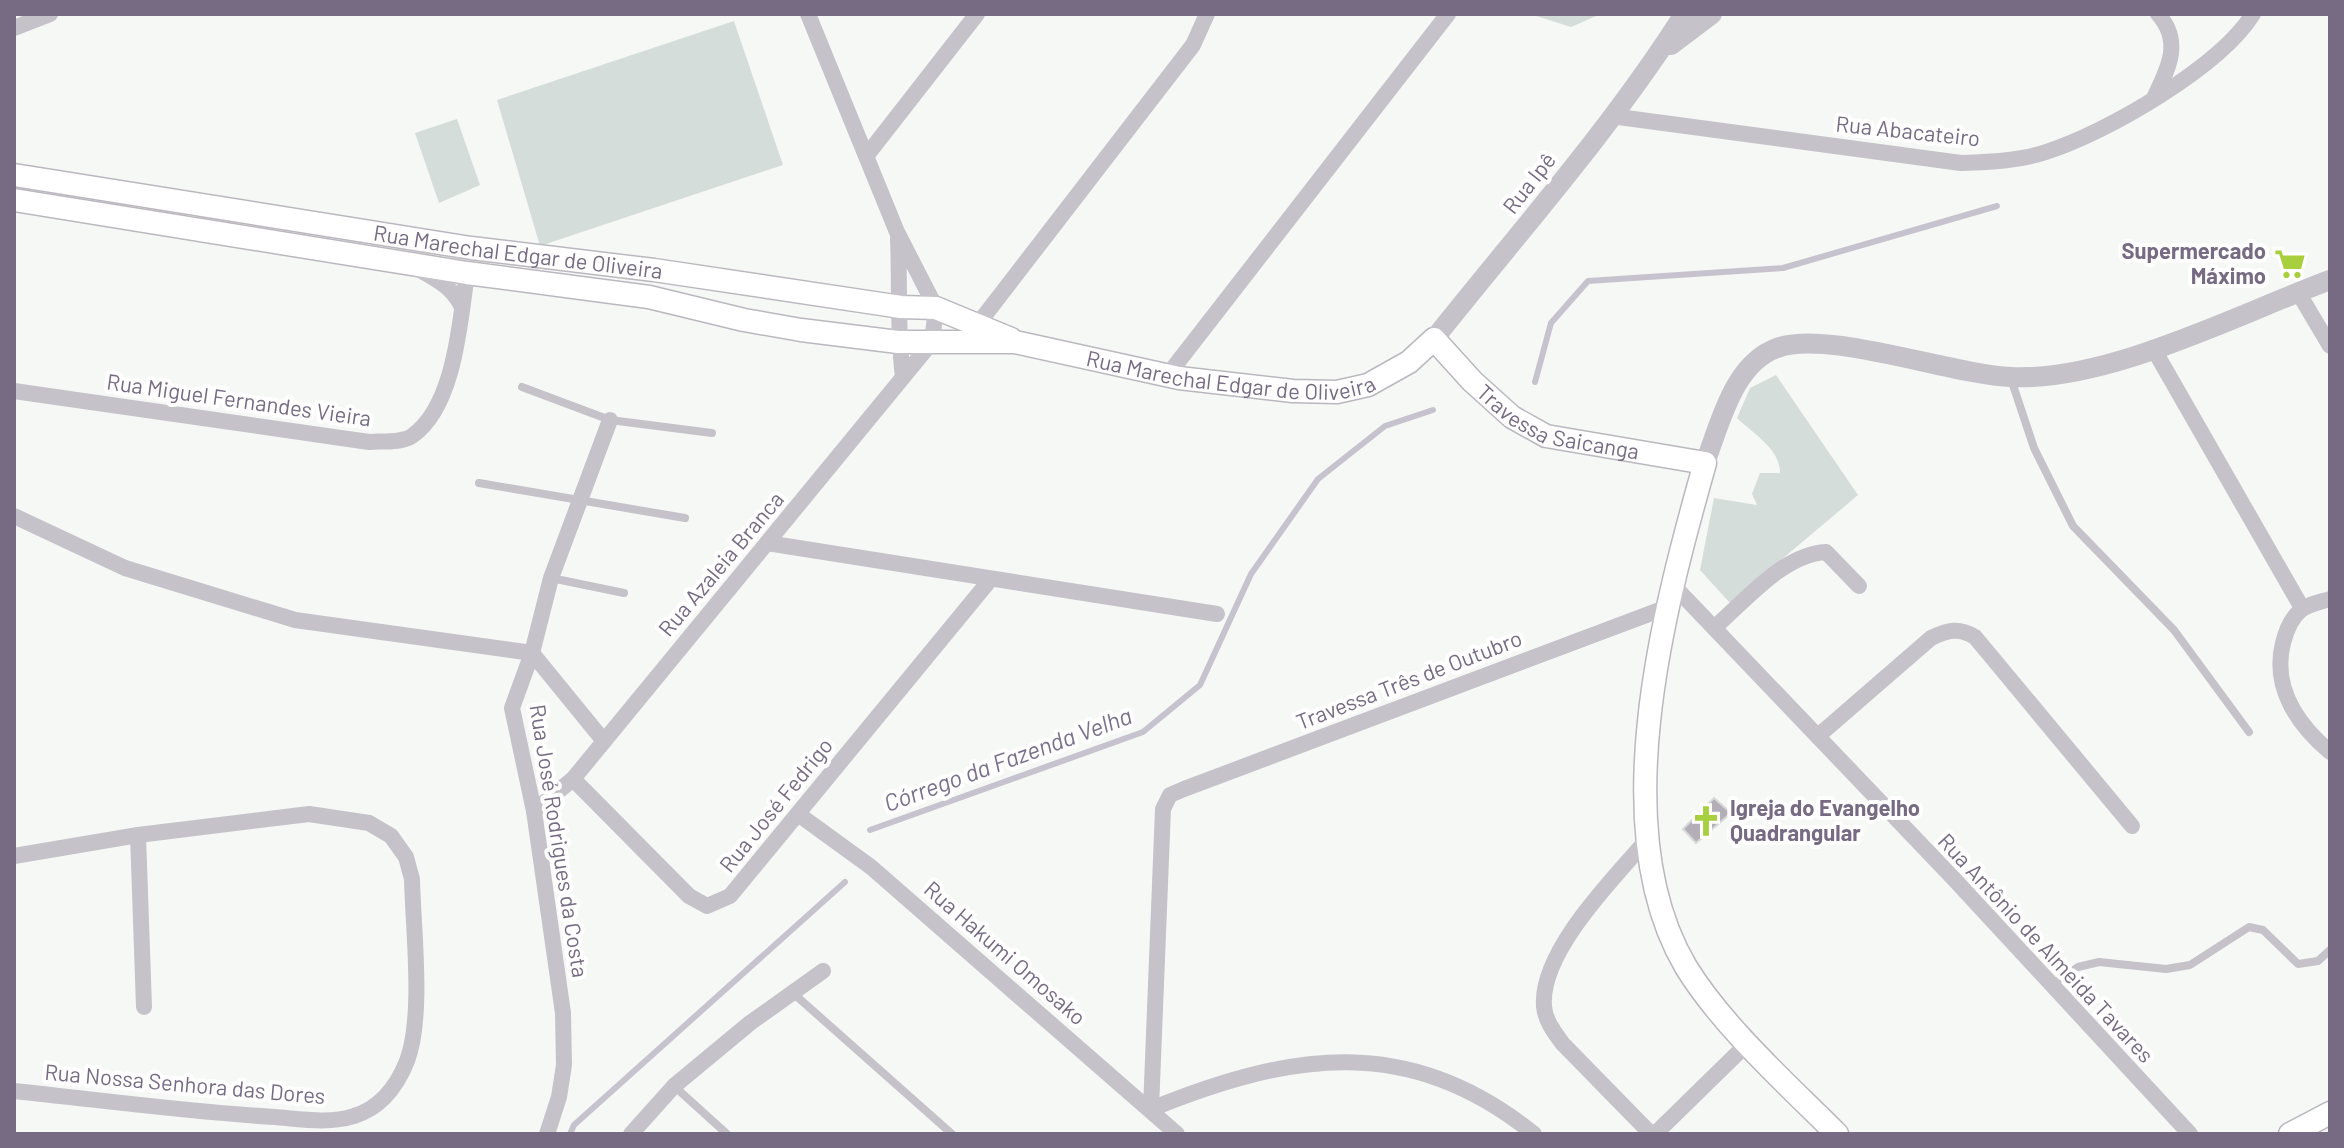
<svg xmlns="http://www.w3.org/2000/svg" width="2344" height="1148" viewBox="0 0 2344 1148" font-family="Barlow,sans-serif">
<rect width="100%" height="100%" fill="#f6f8f6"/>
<g fill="#d5ddda">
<polygon points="1530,14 1601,14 1571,27"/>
<polygon points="734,21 783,165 540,246 497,100"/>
<polygon points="457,119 480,185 439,203 415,133"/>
<path d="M1776,375L1858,495L1730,603L1700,570L1714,498L1757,505L1752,494L1760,473H1780C1780,448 1753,434 1737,418L1750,388Z"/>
</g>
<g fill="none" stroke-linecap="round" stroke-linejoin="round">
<g stroke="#c7c3ce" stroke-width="6">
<polyline points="1535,382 1551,323 1588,281 1783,268 1997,206"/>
<polyline points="870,830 1143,732 1200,685 1251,574 1318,479 1385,426 1433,410"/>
<polyline points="570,1134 574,1125 845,882"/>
</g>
</g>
<polygon fill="#b3aeb8" stroke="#d8dad8" stroke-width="2" points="1714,798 1731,813 1696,843 1683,829"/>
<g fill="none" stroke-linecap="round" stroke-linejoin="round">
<defs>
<g id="secondary">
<path id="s1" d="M14,175L471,248L654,270L901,307L936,308L1011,339"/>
<path id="s2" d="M14,200L467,273L649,297L744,320L801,330L898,342H1015L1179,378L1293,391L1337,392L1368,385L1409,362L1434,339L1472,381L1512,417L1546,436L1705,463C1664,608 1604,829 1686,967C1722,1026 1788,1085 1837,1134"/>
<polyline points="2290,1134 2330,1113"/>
</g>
</defs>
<use href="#secondary" stroke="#bbb7bf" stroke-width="25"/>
<g stroke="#c5c2c9" stroke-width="8">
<polyline points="2011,379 2034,448 2073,526 2174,630 2249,732"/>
<polyline points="522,387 610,420 712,433"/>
<polyline points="479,483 685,518"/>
<polyline points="551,578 624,593"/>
<polyline points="2051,985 2078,967 2099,962 2166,969 2190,965 2249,927 2263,930 2298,964 2318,961 2330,950"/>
<polyline points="794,994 952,1134"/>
<polyline points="674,1086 727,1134"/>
</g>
<g stroke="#c5c2c9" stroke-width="16">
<polyline points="14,28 50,14"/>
<path d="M2154,98C2168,69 2183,42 2158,14"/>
<path d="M1611,116L1961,163C1989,162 2019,161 2046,152C2106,133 2220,67 2253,14"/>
<polyline points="867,155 977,14"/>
<path d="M898,239C900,285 897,332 903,377"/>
<path d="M420,270C438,280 453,288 462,307"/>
<polyline points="2298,292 2330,346"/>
<polyline points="974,335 978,324 1193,45 1207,14"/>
<polyline points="2153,348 2302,608"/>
<polyline points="1167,376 1448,14"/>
<path d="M14,391L369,442C381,441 402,443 412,436C455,406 460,321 467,273"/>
<polyline points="14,516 125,568 295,620 532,653 603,740"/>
<polyline points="767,543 1217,614"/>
<polyline points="1671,583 1954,879 2190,1134"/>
<path d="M2330,599C2321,602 2308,604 2301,610C2291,618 2286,631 2283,643C2272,687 2297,724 2330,752"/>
<path d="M1715,627C1746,600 1784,554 1826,552L1859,586"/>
<path d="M1818,736L1931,638C1948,630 1959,627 1975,637L2132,826"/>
<polyline points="573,779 689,896 707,906 730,896 990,580"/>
<polyline points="534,811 573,779 932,342 936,308 897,232 808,14"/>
<polyline points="798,814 871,867 1177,1134"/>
<polyline points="138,835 144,1007"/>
<path d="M1646,841C1613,879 1540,952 1544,1006C1545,1021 1555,1033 1563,1044L1651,1134"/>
<path d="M14,856L138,835L309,814L369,823L391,836L406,857L412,879C413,929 424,1016 407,1061C397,1086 380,1108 354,1116C330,1124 300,1119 275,1117C188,1112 101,1100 14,1091"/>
<polyline points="547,1134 559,1097 564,1065 563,1013 534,811 512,708 532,653 551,578 610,420"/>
<polyline points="631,1134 674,1086 750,1023 823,971"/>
<path d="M1534,1134C1409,1033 1291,1052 1151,1109L1163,809L1170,795L1184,789L1665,608"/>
<polyline points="1655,1134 1747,1044"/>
</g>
<g stroke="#c5c2c9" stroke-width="20">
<polyline points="1671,45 1712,14"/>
<path d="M1434,339C1519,232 1611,129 1684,14"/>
<path d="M1705,463C1720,424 1733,364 1777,348C1826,329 1953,375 2011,377C2108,382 2238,314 2330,280"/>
</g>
<use href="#secondary" stroke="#fff" stroke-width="22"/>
</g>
<defs>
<symbol id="supermarket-bare" viewBox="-9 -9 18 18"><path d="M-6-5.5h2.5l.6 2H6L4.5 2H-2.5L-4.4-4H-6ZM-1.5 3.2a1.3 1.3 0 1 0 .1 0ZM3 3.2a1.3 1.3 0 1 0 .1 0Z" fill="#a8d03e" stroke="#fff" stroke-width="2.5" paint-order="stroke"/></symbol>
<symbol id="church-bare" viewBox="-9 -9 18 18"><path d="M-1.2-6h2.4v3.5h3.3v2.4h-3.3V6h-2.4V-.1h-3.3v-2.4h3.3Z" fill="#a8d03e" stroke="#fff" stroke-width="2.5" paint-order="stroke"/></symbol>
</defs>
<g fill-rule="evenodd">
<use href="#supermarket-bare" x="2268" y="242" width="44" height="44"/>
<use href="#church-bare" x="1684" y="799" width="44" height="44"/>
</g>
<g text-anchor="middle" stroke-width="8" stroke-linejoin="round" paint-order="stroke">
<g font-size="22" fill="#776b83" stroke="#fff">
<text transform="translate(1908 131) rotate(6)" y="8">Rua Abacateiro</text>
<text transform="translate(1529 183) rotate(-52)" y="8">Rua Ipê</text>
<text dy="8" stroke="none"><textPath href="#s1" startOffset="510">Rua Marechal Edgar de Oliveira</textPath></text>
<text dy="8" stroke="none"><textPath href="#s2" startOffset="1232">Rua Marechal Edgar de Oliveira</textPath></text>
<text transform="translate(239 400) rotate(8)" y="8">Rua Miguel Fernandes Vieira</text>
<text dy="8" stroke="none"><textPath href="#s2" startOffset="1608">Travessa Saicanga</textPath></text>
<text transform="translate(721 564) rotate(-50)" y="8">Rua Azaleia Branca</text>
<text transform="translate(1409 680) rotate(-21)" y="8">Travessa Três de Outubro</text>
<text transform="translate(776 805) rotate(-51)" y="8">Rua José Fedrigo</text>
<text transform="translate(559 841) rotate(81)" y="8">Rua José Rodrigues da Costa</text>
<text transform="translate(2046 948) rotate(47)" y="8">Rua Antônio de Almeida Tavares</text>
<text transform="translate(1005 953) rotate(41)" y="8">Rua Hakumi Omosako</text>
<text transform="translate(185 1084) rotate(5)" y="8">Rua Nossa Senhora das Dores</text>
</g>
<g font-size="22" font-weight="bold" fill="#776b83" stroke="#fff" text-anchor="end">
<text x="2266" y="259">Supermercado<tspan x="2266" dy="25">Máximo</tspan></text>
<text x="1730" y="816" text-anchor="start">Igreja do Evangelho<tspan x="1730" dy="25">Quadrangular</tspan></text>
</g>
<g font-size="24" font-style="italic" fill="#79718c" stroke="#fff">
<text transform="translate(1008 760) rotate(-20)" y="8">Córrego da Fazenda Velha</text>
</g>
</g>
<rect width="2344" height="1148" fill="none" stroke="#776b83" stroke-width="32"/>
</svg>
